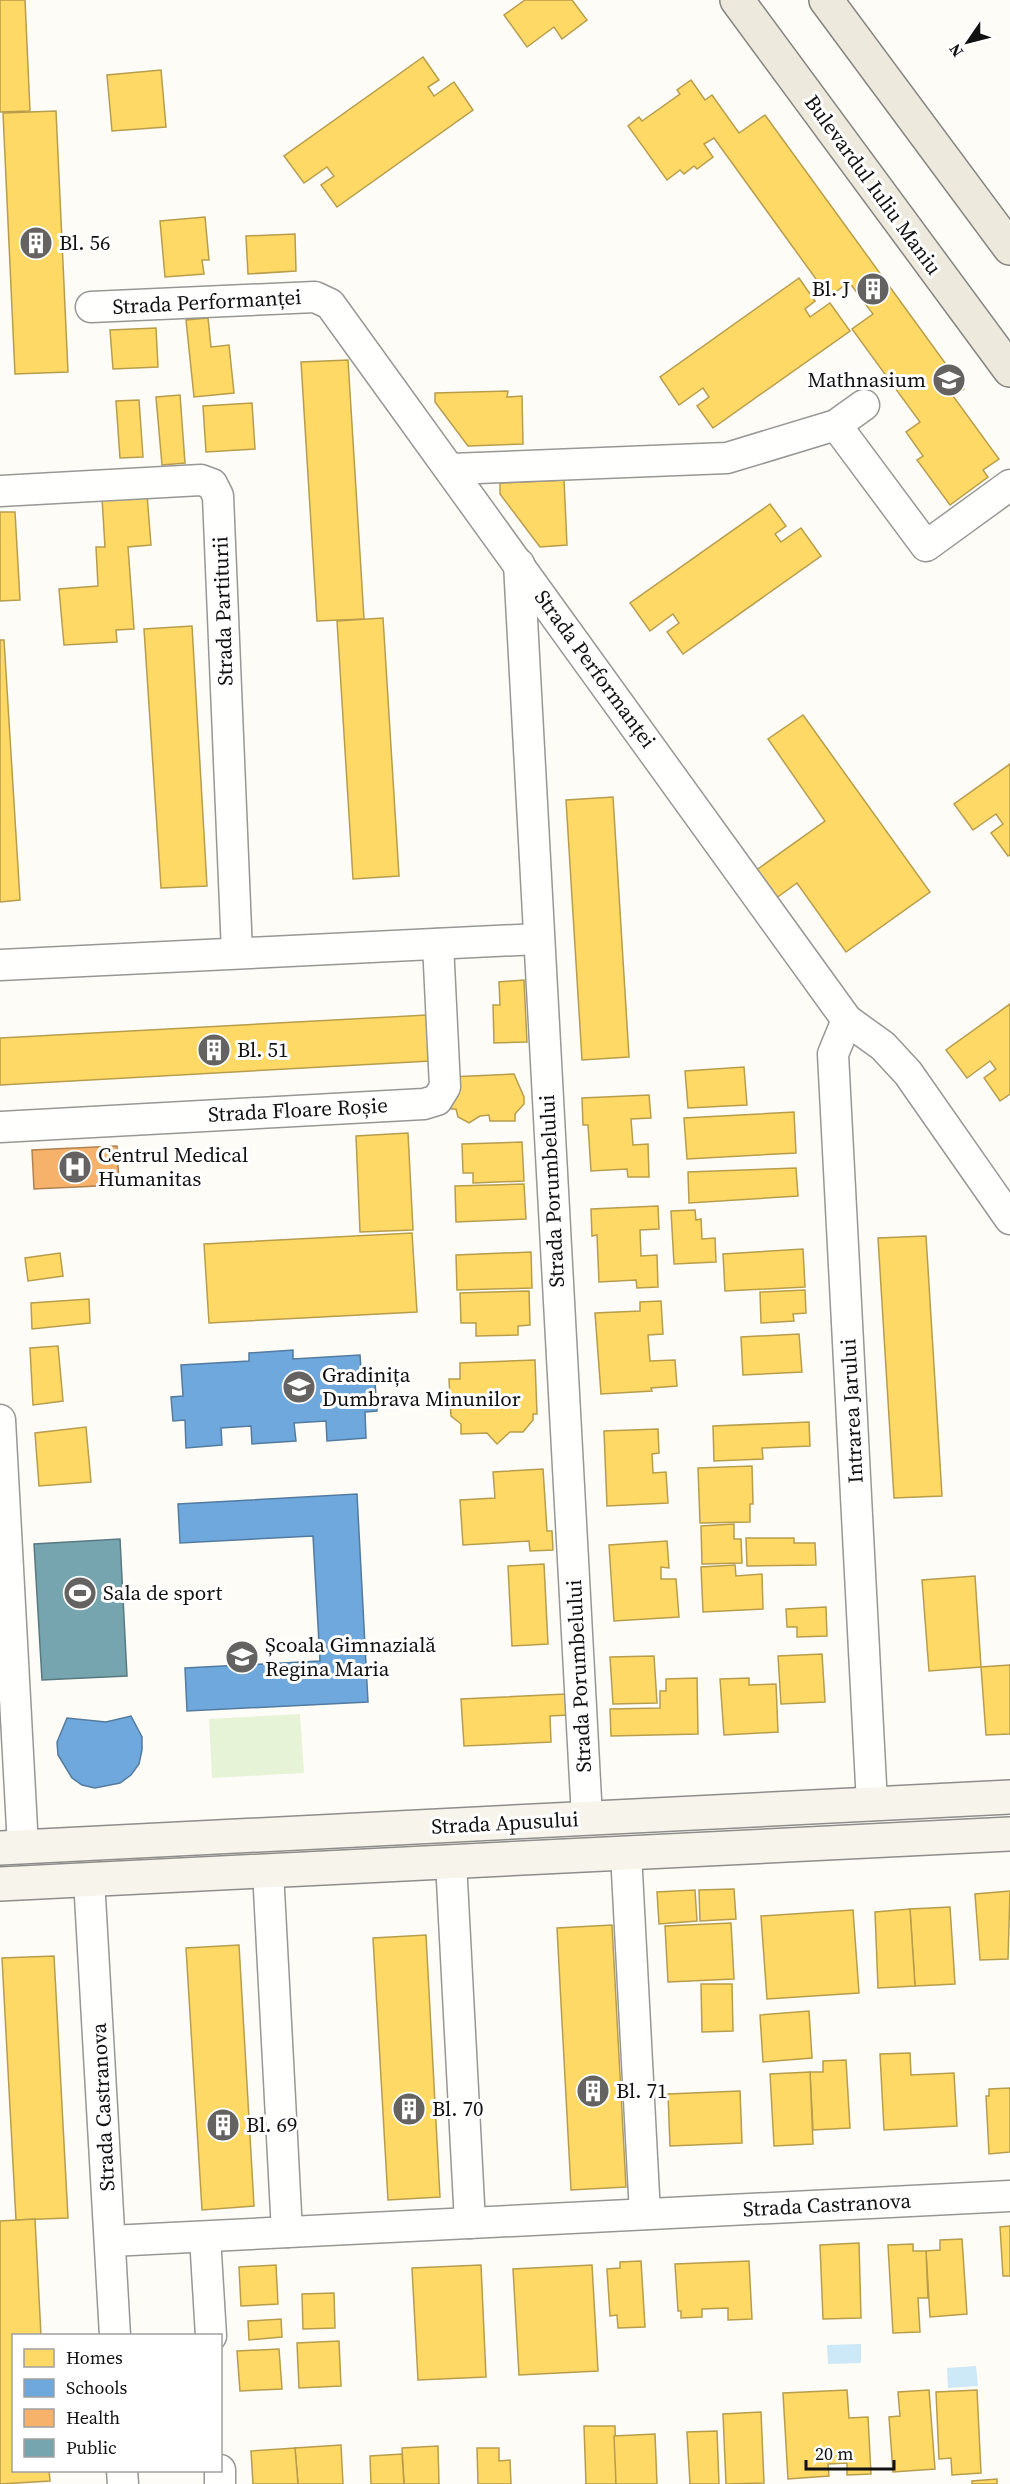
<svg xmlns="http://www.w3.org/2000/svg" width="1010" height="2484" viewBox="0 0 1010 2484" font-family="'Source Serif 4',serif">
<rect width="100%" height="100%" fill="#fdfcf7"/>
<polygon fill="#e7f3d7" points="300,1714 304,1773 212,1778 209,1719"/>
<g fill="#cde8f7">
<polygon points="861,2344 861,2363 828,2364 827,2345"/>
<polygon points="976,2366 978,2386 948,2388 947,2368"/>
</g>
<g fill="#ffd966" stroke="#b89d4c" stroke-width="1.5">
<polygon points="0,0 25,0 30,111 0,112"/>
<polygon points="525,0 572,0 587,20 562,39 554,27 527,47 504,15"/>
<polygon points="423,57 439,80 428,87 434,96 454,82 473,110 337,207 321,185 334,176 327,167 304,183 284,156"/>
<polygon points="161,70 166,127 112,131 107,75"/>
<polygon points="691,80 705,100 712,95 739,133 765,115 964,389 953,396 999,459 983,470 988,477 950,505 917,460 923,456 906,432 920,422 852,329 873,314 849,282 829,297 714,138 704,144 713,157 697,169 694,166 684,174 680,170 667,180 628,126 639,117 642,121 680,94 677,90"/>
<polygon points="56,111 68,372 15,374 3,113"/>
<polygon points="205,217 209,260 202,260 204,274 165,277 160,221"/>
<polygon points="295,234 296,271 248,274 246,236"/>
<polygon points="799,278 815,301 805,309 810,317 830,303 850,331 713,428 697,406 709,397 703,388 679,405 660,377"/>
<polygon points="208,318 211,347 229,345 234,393 194,397 186,320"/>
<polygon points="156,328 158,367 113,369 110,330"/>
<polygon points="348,360 364,619 317,621 301,362"/>
<polygon points="508,391 507,397 522,396 523,444 468,446 435,402 435,393"/>
<polygon points="180,395 185,463 162,465 156,397"/>
<polygon points="139,400 143,457 120,458 116,401"/>
<polygon points="252,403 255,449 206,452 203,406"/>
<polygon points="564,480 567,545 540,547 500,494 500,483"/>
<polygon points="147,495 151,545 128,547 134,629 116,630 117,642 64,645 59,589 98,586 96,547 105,547 102,498"/>
<polygon points="770,504 786,526 775,534 781,542 801,528 821,556 683,654 667,632 679,623 673,614 650,631 630,603"/>
<polygon points="0,512 15,512 20,600 0,601"/>
<polygon points="383,618 399,876 353,879 337,621"/>
<polygon points="192,626 207,886 161,888 144,629"/>
<polygon points="0,640 4,640 20,900 0,902"/>
<polygon points="803,715 930,892 846,952 797,883 775,899 755,871 825,821 768,739"/>
<polygon points="1010,764 1010,855 1008,856 991,833 1003,824 996,814 973,830 954,804"/>
<polygon points="613,797 629,1057 582,1060 566,800"/>
<polygon points="524,980 527,1042 494,1043 493,1005 500,1005 499,982"/>
<polygon points="1010,1004 1010,1094 1000,1101 984,1078 996,1069 990,1061 967,1078 946,1050"/>
<polygon points="427,1015 430,1061 0,1085 0,1038"/>
<polygon points="744,1067 747,1105 688,1108 685,1071"/>
<polygon points="514,1074 524,1097 524,1104 515,1114 515,1121 490,1121 489,1115 480,1116 469,1123 458,1117 456,1109 451,1109 450,1077"/>
<polygon points="649,1095 651,1118 631,1119 633,1145 648,1144 649,1177 628,1177 627,1169 591,1171 588,1125 583,1125 582,1098"/>
<polygon points="794,1112 796,1153 687,1159 684,1118"/>
<polygon points="408,1133 413,1230 360,1232 356,1136"/>
<polygon points="522,1142 524,1181 473,1183 473,1173 463,1173 462,1144"/>
<polygon points="796,1168 798,1196 689,1203 688,1172"/>
<polygon points="524,1184 526,1219 456,1222 455,1186"/>
<polygon points="658,1206 659,1229 640,1230 641,1256 657,1255 658,1287 637,1288 636,1280 599,1282 597,1235 592,1236 591,1209"/>
<polygon points="695,1210 696,1220 701,1219 702,1239 715,1238 716,1262 674,1264 671,1211"/>
<polygon points="412,1233 417,1312 209,1323 204,1244"/>
<polygon points="926,1236 942,1496 894,1498 878,1238"/>
<polygon points="803,1249 805,1287 725,1291 723,1254"/>
<polygon points="531,1252 532,1288 457,1290 456,1255"/>
<polygon points="60,1253 63,1276 28,1281 25,1258"/>
<polygon points="805,1290 806,1313 793,1314 794,1321 761,1323 760,1292"/>
<polygon points="529,1291 530,1325 518,1326 518,1335 476,1336 476,1323 461,1323 460,1293"/>
<polygon points="89,1299 90,1323 32,1329 31,1303"/>
<polygon points="661,1301 663,1334 648,1335 650,1361 675,1360 677,1386 651,1388 652,1391 601,1394 595,1313 640,1311 640,1302"/>
<polygon points="799,1334 802,1372 743,1375 741,1337"/>
<polygon points="58,1346 63,1401 33,1405 30,1348"/>
<polygon points="535,1360 537,1414 533,1414 533,1420 523,1432 510,1432 497,1444 487,1433 461,1434 461,1424 451,1416 449,1379 460,1379 460,1363"/>
<polygon points="809,1422 810,1446 762,1448 763,1459 714,1461 713,1426"/>
<polygon points="86,1427 91,1482 39,1486 35,1433"/>
<polygon points="658,1429 659,1453 652,1454 653,1473 666,1472 668,1503 607,1506 604,1431"/>
<polygon points="752,1466 753,1504 750,1504 750,1522 700,1523 698,1468"/>
<polygon points="543,1469 547,1531 552,1531 553,1550 530,1551 529,1541 463,1545 460,1500 495,1498 493,1472"/>
<polygon points="734,1524 734,1539 741,1539 742,1563 702,1564 701,1526"/>
<polygon points="746,1538 794,1538 794,1543 815,1543 816,1565 747,1566"/>
<polygon points="667,1541 669,1568 661,1567 661,1579 676,1579 679,1617 614,1621 609,1545"/>
<polygon points="544,1564 548,1644 512,1646 508,1566"/>
<polygon points="735,1565 736,1576 762,1574 763,1609 703,1612 701,1567"/>
<polygon points="975,1576 981,1667 929,1671 922,1580"/>
<polygon points="826,1607 827,1636 797,1637 797,1627 787,1627 786,1609"/>
<polygon points="822,1654 825,1702 781,1704 778,1656"/>
<polygon points="654,1656 657,1703 613,1704 610,1657"/>
<polygon points="1010,1665 1010,1734 986,1735 981,1667"/>
<polygon points="697,1678 698,1734 611,1736 610,1709 660,1708 660,1691 666,1691 666,1679"/>
<polygon points="749,1678 749,1685 776,1684 778,1732 724,1735 720,1679"/>
<polygon points="566,1694 567,1715 550,1716 551,1742 464,1746 461,1699"/>
<polygon points="734,1889 736,1919 700,1921 699,1890"/>
<polygon points="695,1890 697,1921 659,1924 657,1892"/>
<polygon points="1010,1891 1008,1959 980,1960 975,1894"/>
<polygon points="950,1907 955,1984 915,1986 910,1909"/>
<polygon points="910,1909 915,1986 878,1988 875,1912"/>
<polygon points="853,1910 859,1993 767,1999 761,1916"/>
<polygon points="731,1923 734,1979 668,1982 665,1926"/>
<polygon points="612,1925 626,2187 571,2190 557,1928"/>
<polygon points="426,1935 440,2197 388,2200 373,1938"/>
<polygon points="239,1945 254,2206 202,2210 186,1948"/>
<polygon points="54,1956 68,2218 16,2220 2,1958"/>
<polygon points="701,1984 732,1984 733,2031 702,2032"/>
<polygon points="809,2011 812,2058 763,2062 760,2015"/>
<polygon points="910,2053 911,2075 954,2073 957,2126 884,2130 880,2054"/>
<polygon points="846,2060 850,2128 813,2130 810,2072 823,2072 823,2061"/>
<polygon points="810,2072 813,2144 774,2146 770,2074"/>
<polygon points="1010,2088 1010,2152 989,2154 986,2096 989,2096 989,2089"/>
<polygon points="740,2091 742,2143 670,2146 668,2094"/>
<polygon points="35,2219 41,2336 14,2336 14,2470 49,2470 50,2481 0,2484 0,2221"/>
<polygon points="1010,2226 1010,2276 1003,2276 1000,2227"/>
<polygon points="962,2239 967,2314 930,2317 926,2251 940,2250 940,2240"/>
<polygon points="859,2243 861,2318 823,2319 820,2245"/>
<polygon points="913,2244 913,2251 926,2251 928,2298 918,2298 920,2332 893,2333 888,2245"/>
<polygon points="641,2261 645,2327 618,2328 617,2315 610,2316 607,2269 620,2268 620,2262"/>
<polygon points="749,2261 752,2319 728,2320 728,2308 702,2309 702,2317 681,2318 681,2311 678,2311 675,2264"/>
<polygon points="276,2265 278,2304 241,2306 239,2267"/>
<polygon points="481,2265 486,2377 418,2380 412,2268"/>
<polygon points="592,2265 598,2371 519,2375 513,2269"/>
<polygon points="334,2293 335,2328 303,2329 302,2294"/>
<polygon points="281,2319 282,2337 249,2340 248,2321"/>
<polygon points="339,2341 341,2386 299,2388 297,2343"/>
<polygon points="279,2349 282,2389 240,2391 237,2351"/>
<polygon points="847,2390 849,2418 868,2417 871,2474 847,2475 847,2463 828,2464 829,2476 788,2479 783,2393"/>
<polygon points="929,2390 935,2469 893,2472 889,2417 900,2416 898,2392"/>
<polygon points="977,2390 981,2473 952,2475 951,2458 939,2459 936,2392"/>
<polygon points="761,2412 764,2483 726,2484 723,2414"/>
<polygon points="584,2426 615,2426 616,2484 586,2484"/>
<polygon points="717,2431 719,2484 690,2484 687,2432"/>
<polygon points="655,2434 657,2484 616,2484 614,2436"/>
<polygon points="341,2445 343,2484 298,2484 295,2448"/>
<polygon points="438,2446 439,2484 404,2484 402,2448"/>
<polygon points="295,2448 298,2484 253,2484 251,2451"/>
<polygon points="477,2448 499,2448 499,2461 510,2460 511,2484 478,2484"/>
<polygon points="402,2454 404,2484 371,2484 370,2456"/>
<polygon points="997,2479 997,2484 972,2484 972,2481"/>
</g>
<g fill="#6fa8dc" stroke="#537b9f" stroke-width="1.5">
<polygon points="293,1350 293,1359 360,1355 362,1383 375,1382 377,1411 365,1412 366,1438 327,1441 326,1421 294,1423 296,1441 252,1444 251,1426 221,1428 222,1445 186,1448 185,1420 173,1421 171,1397 183,1396 181,1365 249,1361 249,1353"/>
<polygon points="357,1494 368,1702 187,1711 185,1668 320,1661 313,1536 180,1543 178,1504"/>
<polygon points="131,1716 142,1737 142,1750 139,1764 131,1775 120,1783 95,1788 82,1785 72,1778 58,1755 57,1742 67,1718 106,1722"/>
</g>
<polygon fill="#f6b26b" stroke="#b18250" stroke-width="1.5" points="117,1146 119,1185 34,1189 32,1150"/>
<polygon fill="#76a5af" stroke="#587980" stroke-width="1.5" points="120,1539 127,1676 42,1680 34,1544"/>
<g fill="none" stroke-linecap="round" stroke-linejoin="round">
<defs>
<g id="street">
<polyline points="91,307 315,297 330,304 847,1020 883,1046 908,1073 1010,1219"/>
<polyline points="836,425 926,546 1010,485"/>
<polyline points="451,469 727,458 836,425 864,405"/>
<polyline points="0,491 201,480 212,484 218,496 237,953"/>
<polyline points="519,564 587,1818"/>
<polyline points="0,965 538,939"/>
<polyline points="847,1020 833,1054 872,1804"/>
<polyline points="0,1127 424,1104 437,1100 445,1087 438,944"/>
<polyline points="0,1420 23,1847"/>
<polyline points="626,1853 645,2214"/>
<polyline points="451,1862 470,2223"/>
<polyline points="268,1871 287,2232"/>
<polyline points="89,1879 115,2336"/>
<polyline points="205,2237 211,2336"/>
<polyline points="111,2241 1010,2196"/>
<polyline points="122,2470 123,2484"/>
<polyline points="220,2470 220,2484"/>
</g>
<g id="secondary">
<polyline points="0,1848 1010,1797"/>
<polyline points="0,1884 1010,1834"/>
</g>
<g id="primary">
<polyline points="737,0 1010,370"/>
<polyline points="826,0 1010,248"/>
</g>
</defs>
<use href="#street" stroke="#979795" stroke-width="33"/>
<use href="#secondary" stroke="#8e8d8b" stroke-width="36"/>
<use href="#primary" stroke="#858482" stroke-width="36"/>
<use href="#street" stroke="#fffffe" stroke-width="30"/>
<use href="#secondary" stroke="#f6f4eb" stroke-width="33"/>
<use href="#primary" stroke="#ede9dc" stroke-width="33"/>
</g>
<defs>
<symbol id="building-disc" viewBox="-11 -11 22 22"><circle r="9.5" fill="#646362" stroke="#fff"/><path d="M-4-6H4V6H1V3H-1V6H-4ZM-2.5-4.3h1.7v1.8h-1.7ZM.8-4.3h1.7v1.8H.8ZM-2.5-1h1.7V.8h-1.7ZM.8-1h1.7V.8H.8Z" fill="#fff"/></symbol>
<symbol id="school-disc" viewBox="-11 -11 22 22"><circle r="9.5" fill="#646362" stroke="#fff"/><path d="M0-5L7-2L0 1L-7-2ZM-4 1L0 2.5L4 1V4Q0 6-4 4Z" fill="#fff"/></symbol>
<symbol id="hospital-disc" viewBox="-11 -11 22 22"><circle r="9.5" fill="#646362" stroke="#fff"/><path d="M-5-5h3v3.5h4V-5h3V5h-3V1.5h-4V5h-3Z" fill="#fff"/></symbol>
<symbol id="stadium-disc" viewBox="-11 -11 22 22"><circle r="9.5" fill="#646362" stroke="#fff"/><path d="M0-5a6.5 5 0 1 0 0 10a6.5 5 0 1 0 0-10ZM-3.5-1.8h7v3.6h-7Z" fill="#fff"/></symbol>
</defs>
<g fill-rule="evenodd">
<use href="#building-disc" x="17" y="224" width="38" height="38"/>
<use href="#building-disc" x="854" y="270" width="38" height="38"/>
<use href="#school-disc" x="930" y="361" width="38" height="38"/>
<use href="#building-disc" x="195" y="1031" width="38" height="38"/>
<use href="#hospital-disc" x="56" y="1148" width="38" height="38"/>
<use href="#school-disc" x="280" y="1368" width="38" height="38"/>
<use href="#stadium-disc" x="61" y="1574" width="38" height="38"/>
<use href="#school-disc" x="223" y="1638" width="38" height="38"/>
<use href="#building-disc" x="574" y="2072" width="38" height="38"/>
<use href="#building-disc" x="390" y="2090" width="38" height="38"/>
<use href="#building-disc" x="204" y="2106" width="38" height="38"/>
</g>
<g text-anchor="middle" stroke-width="6" stroke-linejoin="round" paint-order="stroke">
<g font-size="21" fill="#111" stroke="#fff">
<text transform="translate(873 185) rotate(54)" y="7">Bulevardul Iuliu Maniu</text>
<text transform="translate(207 302) rotate(-3)" y="7">Strada Performanței</text>
<text transform="translate(223 611) rotate(-92)" y="7">Strada Partiturii</text>
<text transform="translate(595 669) rotate(54)" y="7">Strada Performanței</text>
<text transform="translate(298 1110) rotate(-3)" y="7">Strada Floare Roșie</text>
<text transform="translate(552 1191) rotate(-93)" y="7">Strada Porumbelului</text>
<text transform="translate(852 1411) rotate(-93)" y="7">Intrarea Jarului</text>
<text transform="translate(579 1676) rotate(-93)" y="7">Strada Porumbelului</text>
<text transform="translate(505 1823) rotate(-3)" y="7">Strada Apusului</text>
<text transform="translate(103 2107) rotate(-93)" y="7">Strada Castranova</text>
<text transform="translate(827 2205) rotate(-3)" y="7">Strada Castranova</text>
</g>
<g font-size="21" fill="#111" stroke="#fff" text-anchor="start">
<text x="59" y="250">Bl. 56</text>
<text x="850" y="296" text-anchor="end">Bl. J</text>
<text x="926" y="387" text-anchor="end">Mathnasium</text>
<text x="237" y="1057">Bl. 51</text>
<text x="98" y="1162">Centrul Medical<tspan x="98" dy="24">Humanitas</tspan></text>
<text x="322" y="1382">Gradinița<tspan x="322" dy="24">Dumbrava Minunilor</tspan></text>
<text x="103" y="1600">Sala de sport</text>
<text x="265" y="1652">Școala Gimnazială<tspan x="265" dy="24">Regina Maria</tspan></text>
<text x="616" y="2098">Bl. 71</text>
<text x="432" y="2116">Bl. 70</text>
<text x="246" y="2132">Bl. 69</text>
</g>
</g>
<rect x="12" y="2334" width="210" height="138" fill="#ffffff" stroke="#a0a0a0" stroke-width="1.5"/>
<rect x="24" y="2349" width="30" height="18" fill="#ffd966" stroke="#a0a0a0" stroke-width="1.5"/>
<text x="66" y="2364" font-size="18" fill="#111111">Homes</text>
<rect x="24" y="2379" width="30" height="18" fill="#6fa8dc" stroke="#a0a0a0" stroke-width="1.5"/>
<text x="66" y="2394" font-size="18" fill="#111111">Schools</text>
<rect x="24" y="2409" width="30" height="18" fill="#f6b26b" stroke="#a0a0a0" stroke-width="1.5"/>
<text x="66" y="2424" font-size="18" fill="#111111">Health</text>
<rect x="24" y="2439" width="30" height="18" fill="#76a5af" stroke="#a0a0a0" stroke-width="1.5"/>
<text x="66" y="2454" font-size="18" fill="#111111">Public</text>
<g transform="translate(968 42) rotate(235)" stroke="#ffffff" stroke-width="4.5" paint-order="stroke">
<path d="M0-4.5L10 22L0 15L-10 22Z" fill="#111111"/>
<text y="-9" font-size="16" font-weight="bold" text-anchor="middle" fill="#111111">N</text>
</g>
<path d="M806 2460v9h88v-9" fill="none" stroke="#111111" stroke-width="3"/>
<text x="815" y="2460" font-size="18" fill="#111111" stroke="#ffffff" stroke-width="4.5" paint-order="stroke">20 m</text>
</svg>
